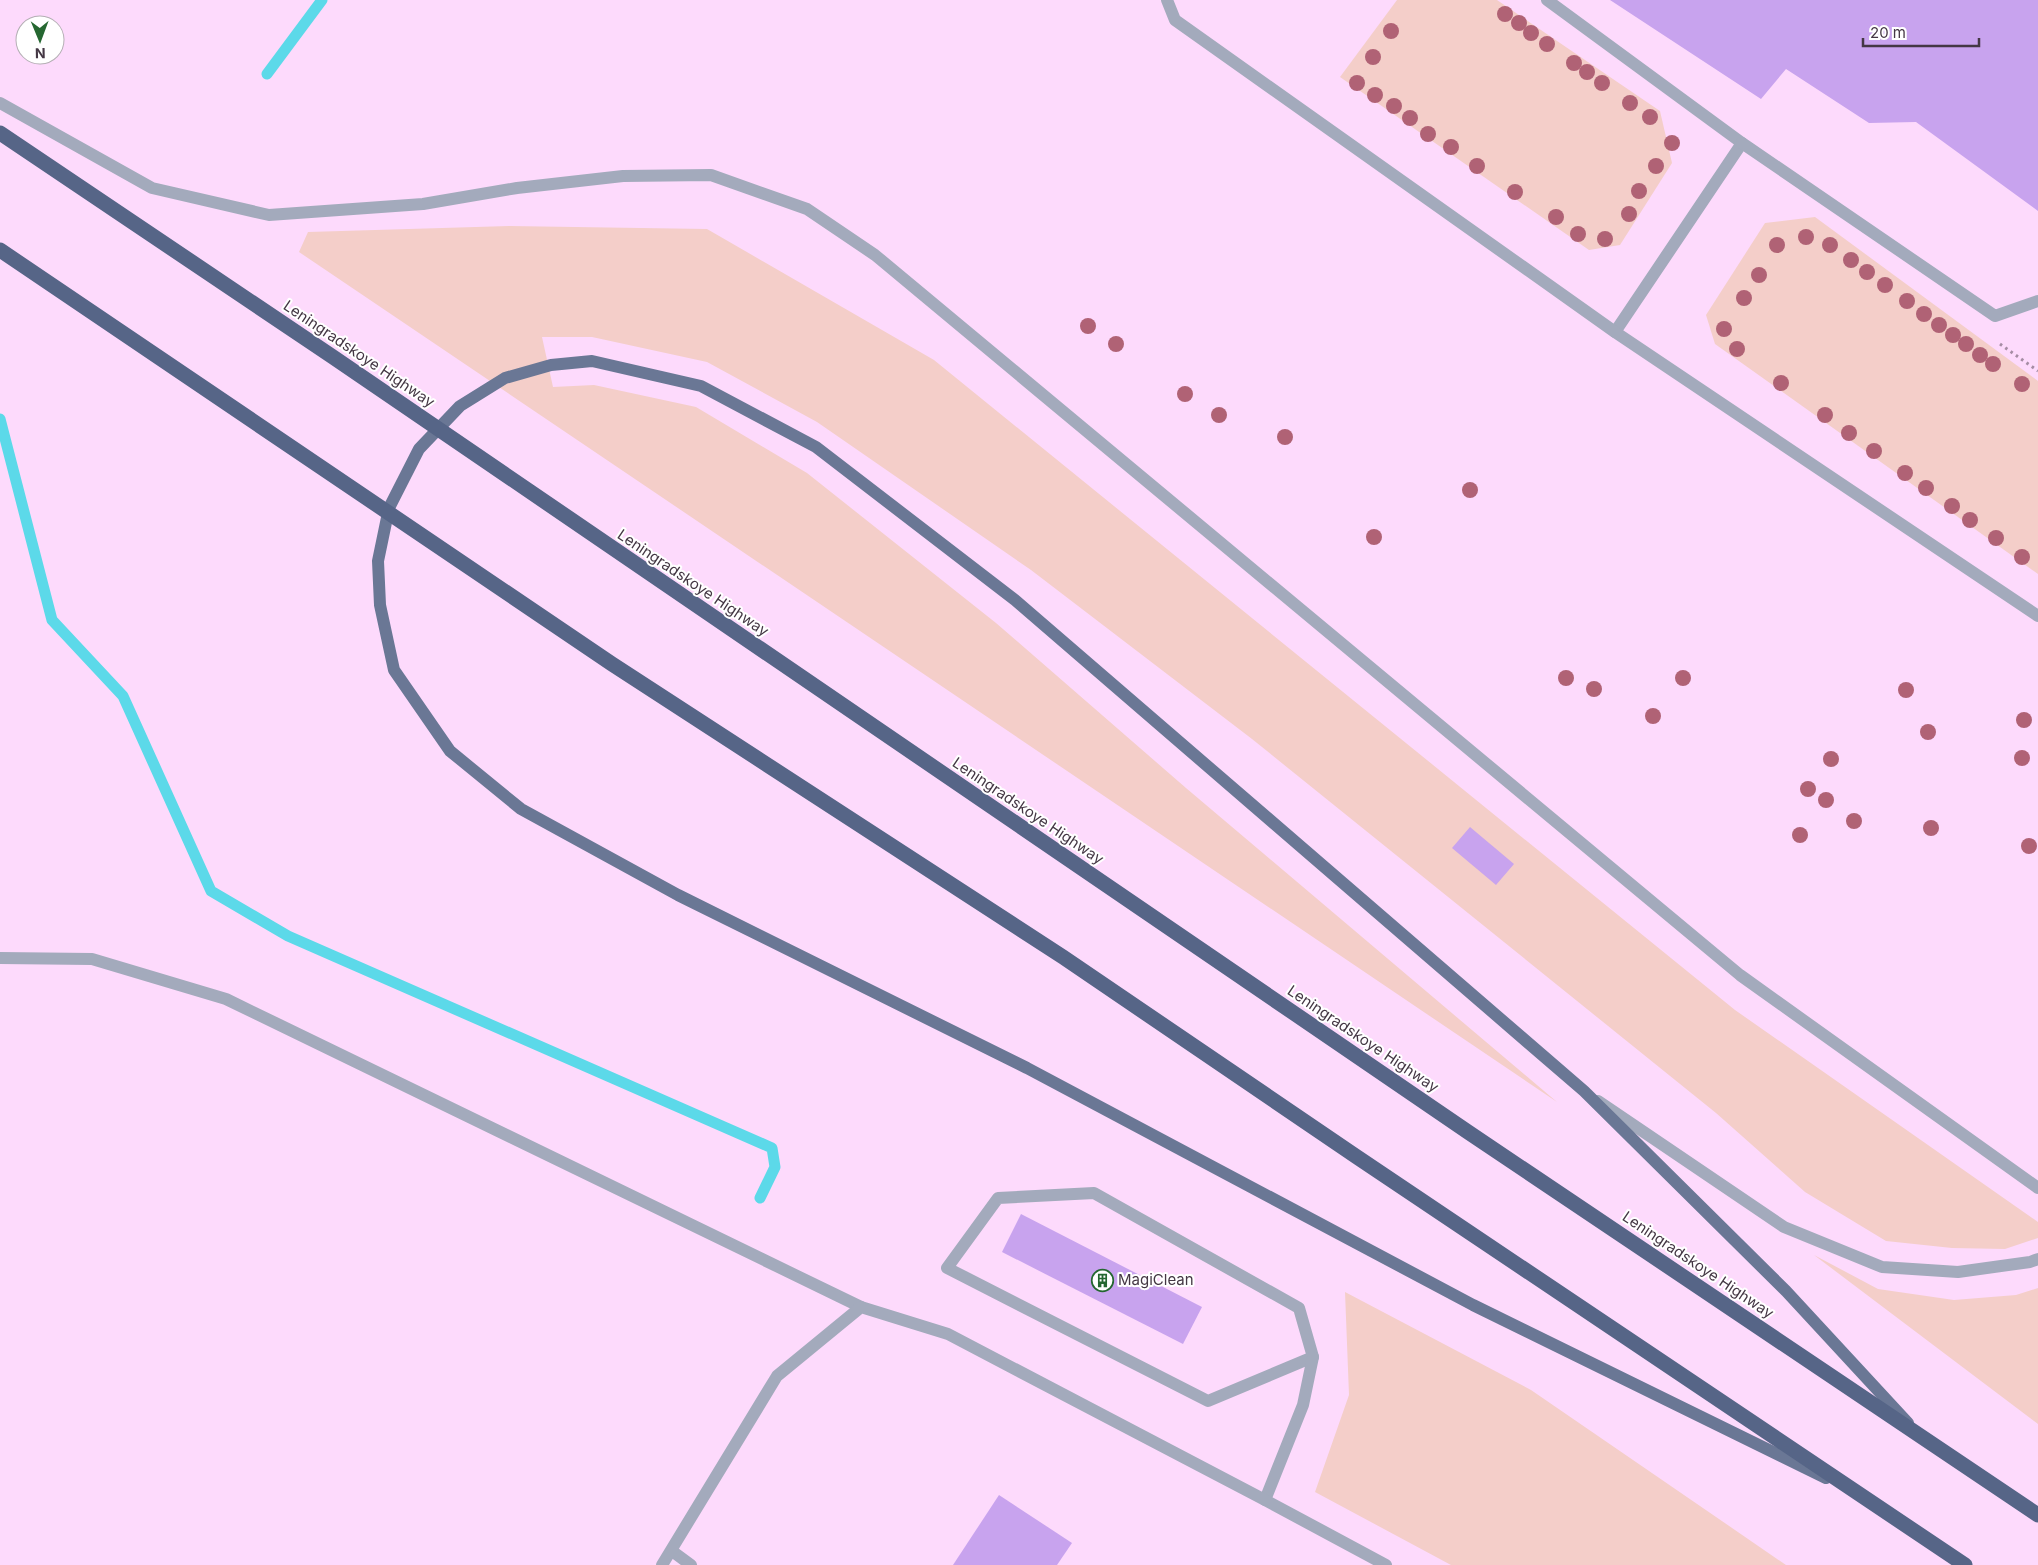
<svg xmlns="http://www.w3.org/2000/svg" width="2038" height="1565" viewBox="0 0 2038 1565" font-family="Inter,sans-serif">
<rect width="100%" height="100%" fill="#fddafc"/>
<g fill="#f4cec9">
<polygon points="1397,0 1497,0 1660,111 1672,163 1620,245 1589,250 1340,77"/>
<polygon points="1815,217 2038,381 2038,574 1715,344 1706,315 1765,223"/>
<polygon points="509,226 707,229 934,360 1735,1010 2038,1222 2038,1238 2005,1249 1952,1248 1886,1241 1805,1192 1716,1113 1252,739 1031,570 817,422 707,362 592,337 542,337 553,387 594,385 696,407 807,473 996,623 1186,788 1557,1102 299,252 308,232"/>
<polygon points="1814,1255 1878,1289 1954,1300 2016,1295 2038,1288 2038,1424"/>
<polygon points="1345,1292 1531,1390 1786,1565 1451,1565 1315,1492 1349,1395"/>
</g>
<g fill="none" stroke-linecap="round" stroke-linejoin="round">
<g stroke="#5cd9e9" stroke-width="11">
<polyline points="267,74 322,0"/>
<polyline points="0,419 52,620 123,696 211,891 288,936 772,1148 775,1167 760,1198"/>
</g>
</g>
<g fill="#c8a3ee">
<polygon points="1610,0 2038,0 2038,211 1916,122 1869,123 1786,69 1761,99"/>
<polygon points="1470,827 1514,864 1496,885 1452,848"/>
<polygon points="1021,1214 1202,1307 1183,1344 1002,1252"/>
<polygon points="999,1495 1072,1543 1057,1565 953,1565"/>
</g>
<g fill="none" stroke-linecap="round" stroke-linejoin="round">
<polyline stroke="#a68da5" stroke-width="3" stroke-dasharray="2.5 4" stroke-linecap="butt" points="2000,344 2038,371"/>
<g stroke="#a3aabc" stroke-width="12">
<polyline points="1547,0 1742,143 1615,332"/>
<polyline points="0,103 152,188 269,215 423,204 517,188 623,176 711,175 807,209 875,255 1740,975 2038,1188"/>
<polyline points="1742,143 1995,316 2038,301"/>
<polyline points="0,958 92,959 226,999 861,1307"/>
<polyline points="1598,1101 1784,1227 1882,1267 1958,1272 2030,1262 2038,1259"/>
<polygon points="1094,1193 1299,1308 1313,1357 1208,1401 947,1268 998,1198"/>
<polyline points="1265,1500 1303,1405 1313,1357"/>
<polyline points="672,1551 691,1565"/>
</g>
<g stroke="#a3aabc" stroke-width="12">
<polyline points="1167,0 1175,20 1615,332 2038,616"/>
<polyline points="662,1565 777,1376 861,1307 948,1334 1265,1500 1386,1565"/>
</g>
<polyline stroke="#6a7795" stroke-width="12" points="1826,1478 1473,1305 1027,1068 678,895 521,809 450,751 394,670 380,605 378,561 389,508 419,449 460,406 505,378 551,365 592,361 701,386 816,447 1015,600 1584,1091 1786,1291 1908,1423"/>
<g stroke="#566587" stroke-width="15">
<polyline points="0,133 333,357 1468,1132 2038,1515"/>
<polyline points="0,250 612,664 1063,957 1357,1157 1965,1565"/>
</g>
</g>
<g fill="#b06275">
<circle cx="1505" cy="14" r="8"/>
<circle cx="1519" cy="23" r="8"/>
<circle cx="1391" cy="31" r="8"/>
<circle cx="1531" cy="33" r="8"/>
<circle cx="1547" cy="44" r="8"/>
<circle cx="1373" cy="57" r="8"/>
<circle cx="1574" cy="63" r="8"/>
<circle cx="1587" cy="72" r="8"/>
<circle cx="1357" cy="83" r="8"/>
<circle cx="1602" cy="83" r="8"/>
<circle cx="1375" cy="95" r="8"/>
<circle cx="1630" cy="103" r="8"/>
<circle cx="1394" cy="106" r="8"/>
<circle cx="1650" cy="117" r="8"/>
<circle cx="1410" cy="118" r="8"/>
<circle cx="1428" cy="134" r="8"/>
<circle cx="1672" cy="143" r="8"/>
<circle cx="1451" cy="147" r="8"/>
<circle cx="1477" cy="166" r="8"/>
<circle cx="1656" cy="166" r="8"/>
<circle cx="1639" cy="191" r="8"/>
<circle cx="1515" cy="192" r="8"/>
<circle cx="1629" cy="214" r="8"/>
<circle cx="1556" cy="217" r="8"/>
<circle cx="1578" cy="234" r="8"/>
<circle cx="1806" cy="237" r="8"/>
<circle cx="1605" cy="239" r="8"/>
<circle cx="1777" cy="245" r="8"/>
<circle cx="1830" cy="245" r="8"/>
<circle cx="1851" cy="260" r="8"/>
<circle cx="1867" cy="272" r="8"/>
<circle cx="1759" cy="275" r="8"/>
<circle cx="1885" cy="285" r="8"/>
<circle cx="1744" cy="298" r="8"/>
<circle cx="1907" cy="301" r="8"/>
<circle cx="1924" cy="314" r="8"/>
<circle cx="1939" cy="325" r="8"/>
<circle cx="1088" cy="326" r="8"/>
<circle cx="1724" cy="329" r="8"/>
<circle cx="1953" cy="335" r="8"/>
<circle cx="1116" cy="344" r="8"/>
<circle cx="1966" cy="344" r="8"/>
<circle cx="1737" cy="349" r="8"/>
<circle cx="1980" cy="355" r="8"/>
<circle cx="1993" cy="364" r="8"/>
<circle cx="1781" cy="383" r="8"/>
<circle cx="2022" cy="384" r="8"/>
<circle cx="1185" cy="394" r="8"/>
<circle cx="1219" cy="415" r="8"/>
<circle cx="1825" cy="415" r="8"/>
<circle cx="1849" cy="433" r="8"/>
<circle cx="1285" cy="437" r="8"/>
<circle cx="1874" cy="451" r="8"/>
<circle cx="1905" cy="473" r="8"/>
<circle cx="1926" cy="488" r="8"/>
<circle cx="1470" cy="490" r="8"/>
<circle cx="1952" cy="506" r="8"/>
<circle cx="1970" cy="520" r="8"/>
<circle cx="1374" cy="537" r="8"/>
<circle cx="1996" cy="538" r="8"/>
<circle cx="2022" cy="557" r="8"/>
<circle cx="1566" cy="678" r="8"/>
<circle cx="1683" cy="678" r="8"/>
<circle cx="1594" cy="689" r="8"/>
<circle cx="1906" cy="690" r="8"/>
<circle cx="1653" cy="716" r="8"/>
<circle cx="2024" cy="720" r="8"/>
<circle cx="1928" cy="732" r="8"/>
<circle cx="2022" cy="758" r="8"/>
<circle cx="1831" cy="759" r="8"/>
<circle cx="1808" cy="789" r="8"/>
<circle cx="1826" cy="800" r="8"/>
<circle cx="1854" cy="821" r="8"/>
<circle cx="1931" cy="828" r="8"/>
<circle cx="1800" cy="835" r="8"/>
<circle cx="2029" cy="846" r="8"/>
</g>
<defs>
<symbol id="building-ring" viewBox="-11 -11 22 22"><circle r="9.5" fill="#fff" stroke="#256731" stroke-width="1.5"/><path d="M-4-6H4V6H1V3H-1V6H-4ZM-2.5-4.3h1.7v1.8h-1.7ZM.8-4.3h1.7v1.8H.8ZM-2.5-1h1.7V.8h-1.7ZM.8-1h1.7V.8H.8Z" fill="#256731"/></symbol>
</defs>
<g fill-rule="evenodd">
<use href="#building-ring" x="1090" y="1268" width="25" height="25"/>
</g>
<g text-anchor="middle" stroke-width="4" stroke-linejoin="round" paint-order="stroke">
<g font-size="15" fill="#443744" stroke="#fff">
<text transform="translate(359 354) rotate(34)" y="5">Leningradskoye Highway</text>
<text transform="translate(693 583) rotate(34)" y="5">Leningradskoye Highway</text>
<text transform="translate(1028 811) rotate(34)" y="5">Leningradskoye Highway</text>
<text transform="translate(1363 1039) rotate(34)" y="5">Leningradskoye Highway</text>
<text transform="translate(1698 1265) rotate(34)" y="5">Leningradskoye Highway</text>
</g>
<g font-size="15" fill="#443744" stroke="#fff" text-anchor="start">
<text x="1118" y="1285">MagiClean</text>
</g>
</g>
<g transform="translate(40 40) rotate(179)"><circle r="24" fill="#ffffff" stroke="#b4afb4"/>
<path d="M0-4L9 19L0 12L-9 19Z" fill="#256731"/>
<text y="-8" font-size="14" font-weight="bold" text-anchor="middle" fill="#443744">N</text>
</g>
<path d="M1863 38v8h116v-8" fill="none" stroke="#443744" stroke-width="2.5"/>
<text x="1870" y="38" font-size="15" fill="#443744" stroke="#ffffff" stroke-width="4" paint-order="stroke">20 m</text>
</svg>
